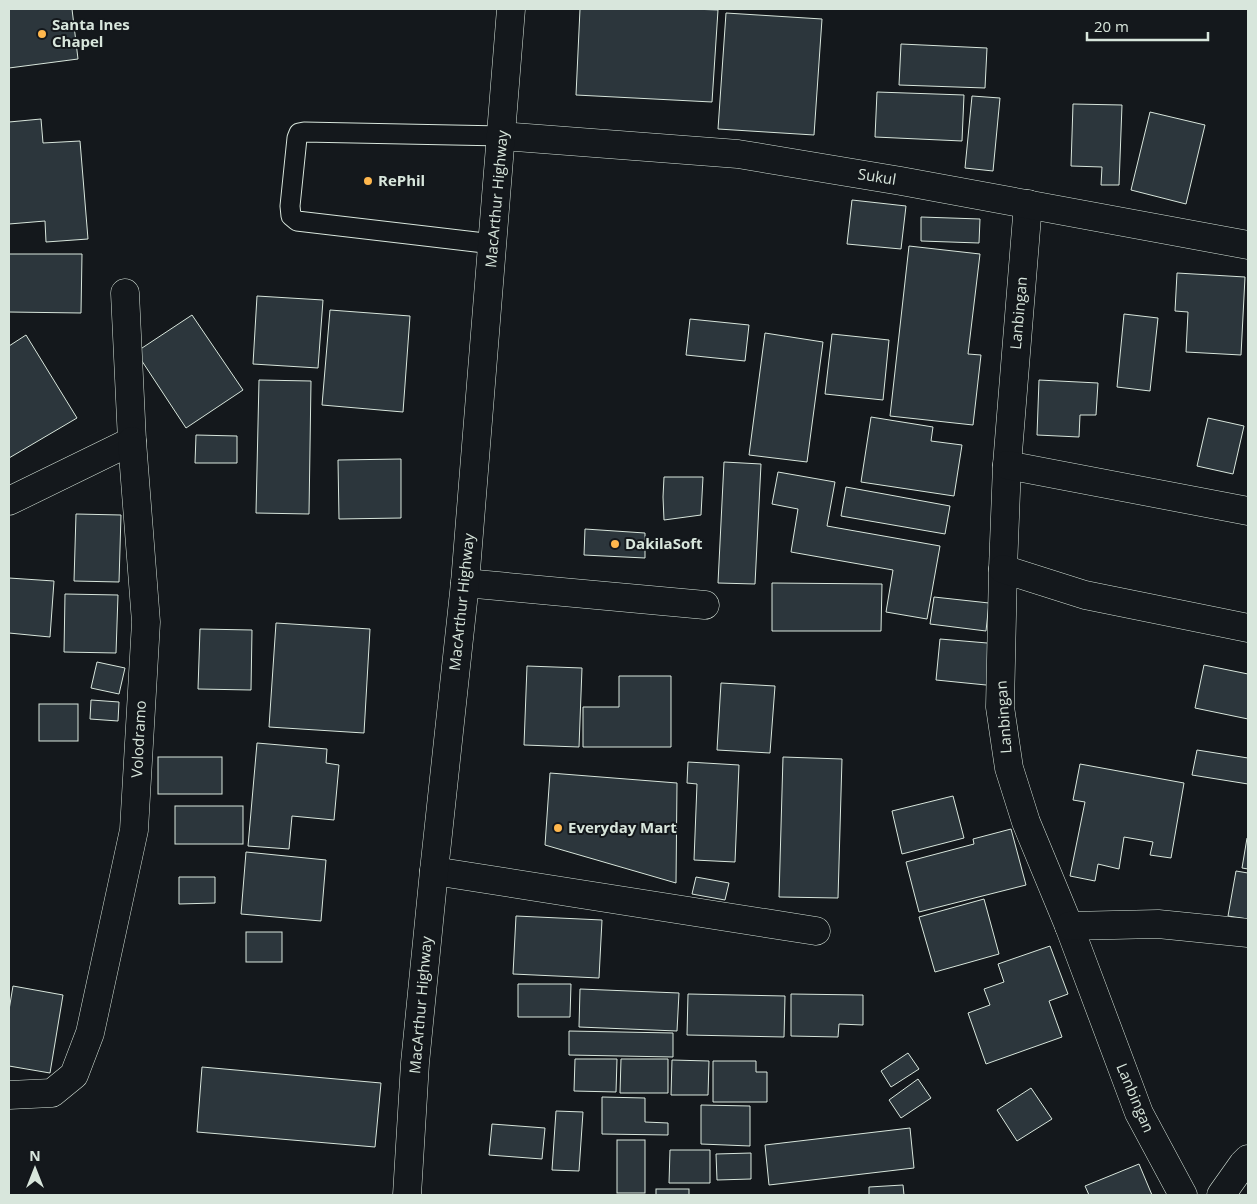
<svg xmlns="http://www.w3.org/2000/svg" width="1257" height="1204" viewBox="0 0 1257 1204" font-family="'Open Sans',sans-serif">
<rect width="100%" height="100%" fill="#14181c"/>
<g fill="#2c363c" stroke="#d8e6dc">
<polygon points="9,9 72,9 78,59 9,68"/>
<polygon points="580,9 691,9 718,10 712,102 576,95"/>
<polygon points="726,13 822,19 814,135 718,129"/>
<polygon points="901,44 987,48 985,88 899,85"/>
<polygon points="877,92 964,95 962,141 875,137"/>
<polygon points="972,96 1000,98 993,171 965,168"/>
<polygon points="1073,104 1122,105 1119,185 1101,185 1102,167 1071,166"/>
<polygon points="1150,112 1205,125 1186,204 1131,190"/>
<polygon points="41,119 43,143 80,141 88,239 46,242 45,221 9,224 9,122"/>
<polygon points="852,200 906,206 901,249 847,244"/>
<polygon points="921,217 980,219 979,243 921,241"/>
<polygon points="909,246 980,254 968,354 981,355 973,425 890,416"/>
<polygon points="9,254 82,254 81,313 9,312"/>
<polygon points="1177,273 1245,277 1241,355 1186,352 1188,312 1175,311"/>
<polygon points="257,296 323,300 318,368 253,364"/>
<polygon points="330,310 410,316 403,412 322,405"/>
<polygon points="1124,314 1158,318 1150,391 1117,387"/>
<polygon points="192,315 243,390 186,428 136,352"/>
<polygon points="690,319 749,325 745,361 686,355"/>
<polygon points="765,333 823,342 807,462 749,455"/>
<polygon points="832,334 889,340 883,400 825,394"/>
<polygon points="26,335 77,418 9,458 9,346"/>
<polygon points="259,380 311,381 309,514 256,513"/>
<polygon points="1039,380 1098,383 1096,415 1080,415 1079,437 1037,435"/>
<polygon points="871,417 933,427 931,441 962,445 954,496 861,482"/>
<polygon points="1208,418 1244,426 1233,474 1197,466"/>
<polygon points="196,435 237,436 237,463 195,463"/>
<polygon points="401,459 401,518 339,519 338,460"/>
<polygon points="724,462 761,464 755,584 718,583"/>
<polygon points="778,472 835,482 827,526 940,546 927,619 886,612 893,570 791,552 798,509 772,504"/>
<polygon points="664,477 703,477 701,515 664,520 663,497"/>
<polygon points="846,487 950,506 945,534 841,516"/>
<polygon points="76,514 121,515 119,582 74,581"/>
<polygon points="585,529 645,533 645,558 584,555"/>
<polygon points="9,578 54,581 50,637 9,633"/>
<polygon points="772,583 882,584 881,631 772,631"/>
<polygon points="65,594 118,595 116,653 64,652"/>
<polygon points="934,597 989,603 986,631 930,624"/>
<polygon points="276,623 370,629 364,733 269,727"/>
<polygon points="200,629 252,630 251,690 198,689"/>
<polygon points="940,639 999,644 996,686 936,680"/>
<polygon points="97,662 125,668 119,694 91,688"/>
<polygon points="1204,665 1248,674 1248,719 1195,708"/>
<polygon points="527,666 582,668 579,747 524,745"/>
<polygon points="619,676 671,676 671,747 583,747 583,707 619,707"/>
<polygon points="721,683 775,686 770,753 717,750"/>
<polygon points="91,700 119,702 118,721 90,719"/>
<rect x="39" y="704" width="39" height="37"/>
<polygon points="257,743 327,749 326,763 339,765 334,820 292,816 289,849 248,846"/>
<polygon points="1197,750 1248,758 1248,784 1192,775"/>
<rect x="158" y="757" width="64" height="37"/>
<polygon points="783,757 842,759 838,898 779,897"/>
<polygon points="688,762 739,765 735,862 694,860 697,784 687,783"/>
<polygon points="1080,764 1184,783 1171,858 1150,855 1153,842 1124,837 1119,869 1098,864 1095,881 1070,876 1085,802 1073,800"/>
<polygon points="550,773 677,783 676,883 545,845"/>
<polygon points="953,796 964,838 902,854 892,811"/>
<rect x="175" y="806" width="68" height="38"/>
<polygon points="1011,829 1026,885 919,912 906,862 974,844 973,839"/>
<polygon points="1247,838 1248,838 1248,869 1242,868"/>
<polygon points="246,852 326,860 321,921 241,914"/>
<polygon points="1236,871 1248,873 1248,919 1228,916"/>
<polygon points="179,877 215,877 215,903 179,904"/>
<polygon points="696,877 729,883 725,900 692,894"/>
<polygon points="984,899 999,954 935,972 919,917"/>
<polygon points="516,916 602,920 599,978 513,974"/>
<rect x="246" y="932" width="36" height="30"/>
<polygon points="1050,946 1068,994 1049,1001 1062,1037 986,1064 968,1013 990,1005 984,989 1004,982 998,964"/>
<polygon points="518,984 571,984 570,1017 518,1017"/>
<polygon points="13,986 63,995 50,1073 9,1066 9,1010"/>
<polygon points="580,989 679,993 677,1031 579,1027"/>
<polygon points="688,994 785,996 784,1037 687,1035"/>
<polygon points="791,994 863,995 863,1025 839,1024 838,1037 791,1036"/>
<polygon points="569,1031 673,1033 673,1057 569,1055"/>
<polygon points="908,1053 919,1069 891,1087 881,1071"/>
<polygon points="575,1059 617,1059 616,1092 574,1091"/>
<polygon points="621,1059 668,1059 668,1093 620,1093"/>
<polygon points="672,1060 709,1061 708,1095 671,1095"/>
<polygon points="713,1061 756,1061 756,1072 767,1072 767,1102 713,1102"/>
<polygon points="202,1067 381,1083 375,1147 197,1132"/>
<polygon points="918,1079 931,1098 901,1118 889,1100"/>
<polygon points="1031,1088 1052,1119 1017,1141 997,1110"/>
<polygon points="602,1097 645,1098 645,1122 668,1123 668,1135 602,1134"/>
<polygon points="701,1105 750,1106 750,1146 701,1144"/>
<polygon points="556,1111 583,1112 579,1171 552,1170"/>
<polygon points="492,1124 545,1128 542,1159 489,1155"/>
<polygon points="910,1128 914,1168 769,1185 765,1145"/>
<rect x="617" y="1140" width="28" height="53"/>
<polygon points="670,1150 710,1150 710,1183 669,1183"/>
<polygon points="751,1153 751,1179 717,1180 716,1154"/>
<polygon points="1139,1164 1152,1195 1089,1195 1085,1186"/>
<polygon points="903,1185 904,1195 869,1195 869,1187"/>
<rect x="656" y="1189" width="33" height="6"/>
</g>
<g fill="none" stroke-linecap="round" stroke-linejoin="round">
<defs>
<polyline id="service" points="493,244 297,221 291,216 290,206 297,138 299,133 304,132 502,136"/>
<g id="minor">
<polyline points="1028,204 1007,465 1003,569 1000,707 1009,768 1026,822 1069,926 1139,1113 1183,1195"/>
<polyline points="1007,465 1248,511"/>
<polyline points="9,501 132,441 125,293"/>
<polyline points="1003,569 1085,595 1248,628"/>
<polyline points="465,583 705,605"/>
<polyline points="434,871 816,931"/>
<polyline points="1069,926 1158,924 1248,933"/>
<polyline points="9,1095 52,1093 74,1075 90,1033 134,830 146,622 132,441"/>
<polyline points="1221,1195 1243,1164 1248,1159"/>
</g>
<polyline id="tertiary" points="502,136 738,154 901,181 1248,245"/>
<polyline id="secondary" points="407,1195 415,1063 434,871 465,583 511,9"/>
</defs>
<use href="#service" stroke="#d8e6dc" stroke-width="21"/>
<use href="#minor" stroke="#d8e6dc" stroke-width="29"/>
<use href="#tertiary" stroke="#d8e6dc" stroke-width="29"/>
<use href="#secondary" stroke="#d8e6dc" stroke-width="29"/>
<use href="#service" stroke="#14181c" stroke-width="19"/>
<use href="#minor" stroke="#14181c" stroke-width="28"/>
<use href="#tertiary" stroke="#14181c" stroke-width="28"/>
<use href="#secondary" stroke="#14181c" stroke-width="28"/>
</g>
<g fill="#ffb74d" stroke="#14181c" stroke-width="2">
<circle cx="42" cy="34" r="5"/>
<circle cx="368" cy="181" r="5"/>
<circle cx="615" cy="544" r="5"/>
<circle cx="558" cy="828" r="5"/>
</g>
<g text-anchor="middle" stroke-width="4" stroke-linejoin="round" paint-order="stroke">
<g font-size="15" font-weight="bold" fill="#d8e6dc" stroke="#14181c" text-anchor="start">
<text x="52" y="30">Santa Ines<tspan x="52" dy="17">Chapel</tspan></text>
<text x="378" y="186">RePhil</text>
<text x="625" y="549">DakilaSoft</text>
<text x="568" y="833">Everyday Mart</text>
</g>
<g font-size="15" fill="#d8e6dc" stroke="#14181c">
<text transform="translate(877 177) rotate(9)" y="5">Sukul</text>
<text transform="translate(497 199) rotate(-85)" y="5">MacArthur Highway</text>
<text transform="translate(1019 313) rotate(-85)" y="5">Lanbingan</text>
<text transform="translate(462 602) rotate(-84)" y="5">MacArthur Highway</text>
<text transform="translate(1004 717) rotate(-94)" y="5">Lanbingan</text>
<text transform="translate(139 739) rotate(-87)" y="5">Volodramo</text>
<text transform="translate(421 1005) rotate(-85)" y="5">MacArthur Highway</text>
<text transform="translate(1135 1098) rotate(67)" y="5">Lanbingan</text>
</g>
</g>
<rect width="1257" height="1204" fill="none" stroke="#d8e6dc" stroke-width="20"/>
<g transform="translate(35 1169)" stroke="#14181c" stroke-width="4" paint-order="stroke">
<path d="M0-4L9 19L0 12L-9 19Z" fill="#d8e6dc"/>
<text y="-8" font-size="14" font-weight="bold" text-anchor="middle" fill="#d8e6dc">N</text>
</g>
<path d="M1087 32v8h121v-8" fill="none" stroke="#d8e6dc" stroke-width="2.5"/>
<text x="1094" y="32" font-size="15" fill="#d8e6dc" stroke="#14181c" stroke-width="4" paint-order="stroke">20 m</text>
</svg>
